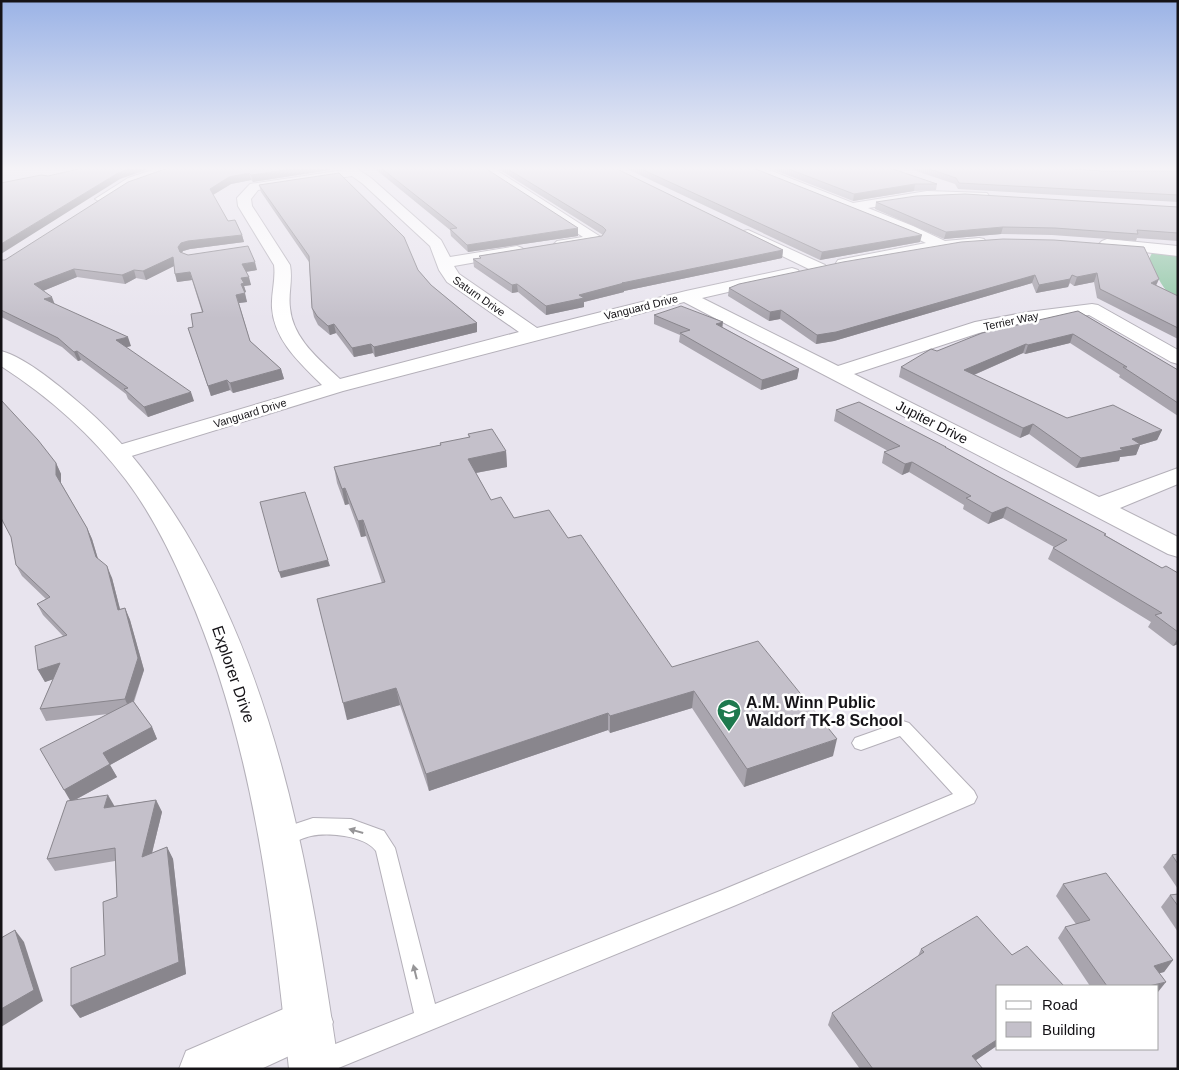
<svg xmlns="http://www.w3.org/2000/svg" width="1179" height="1070" viewBox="0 0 1179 1070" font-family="Arial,sans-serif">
<rect width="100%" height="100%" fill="#e8e4ee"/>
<path fill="#93c8a8" d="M1152,253L1178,256V301C1164,294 1156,273 1149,259Z"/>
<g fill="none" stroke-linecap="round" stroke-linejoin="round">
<defs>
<path id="lane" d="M903,721L909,723L974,791L977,797L974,803L736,905L336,1069H309L306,1063L310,1054L414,1013L376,851C365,836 329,832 311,836C298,839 286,848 274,843L271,837L274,831L313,818L351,819L384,831L395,848L435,1004L720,891L953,794L900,736L861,750L855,748L852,743L855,738Z"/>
<g id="street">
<polygon points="158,168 176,168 174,171 136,184 107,202 102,203 95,199 128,178"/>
<path d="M342,168H356L371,178L441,240L450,257L517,246L522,248L525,251L522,254L454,266L459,274L537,328L686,291L792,268L798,270L800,273L798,276L702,298L838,366L975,322L1028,312L1092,304L1098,305L1178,350V364L1171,362L1089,315L1028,322L979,333L854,374L1099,497L1178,468V484L1120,508L1178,537V557L1168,554L684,302L343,391L125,458L117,460L109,458L105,453L109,448L322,385C300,363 274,340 272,308C271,293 276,280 274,265L238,206L237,198L250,184L344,170ZM352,176L363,184L430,246L439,270L447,282L519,332L340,379C319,359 293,339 290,308C288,293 293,280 290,265L252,206L251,199L258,190Z"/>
<polygon points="479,168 493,168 604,239 602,242 597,243 562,249 557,247 554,244 557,241 583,237"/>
<polygon points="747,168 764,168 853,203 927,191 987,193 989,196 982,200 927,199 868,208 913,226 945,241 979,238 984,239 986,242 984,245 979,246 909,255 844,268 838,266 836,263 838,260 926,243 903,232 749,171"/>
<polygon points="748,230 825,265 827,268 825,271 813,271 743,237 741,234 743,231"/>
<polygon points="1107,239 1178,246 1178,256 1102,247 1099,244 1102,241"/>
<polygon points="309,998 326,1005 333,1022 326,1039 261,1069 179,1069 186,1051"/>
</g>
<path id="secondary" d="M1,351C26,357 64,390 83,406C125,442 156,484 185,531C282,693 312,885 339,1069H289C272,906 253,742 187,591C171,553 151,513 126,480C92,435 49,397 1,366Z"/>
</defs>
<use href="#lane" stroke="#b4b0b9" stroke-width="2"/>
<use href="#street" stroke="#b4b0b9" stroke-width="2"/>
<use href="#secondary" stroke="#b4b0b9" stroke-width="2"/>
<use href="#lane" fill="#fff" fill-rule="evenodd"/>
<use href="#street" fill="#fff" fill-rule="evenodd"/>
<use href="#secondary" fill="#fff" fill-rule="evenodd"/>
</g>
<g fill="#a9a5ae">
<polygon points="168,168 330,168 330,170 253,182 251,180 231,184 213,195 228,221 242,235 244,242 190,249 183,251 182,253 188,255 257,270 246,272 251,285 244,286 246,292 244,292 247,302 239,303 250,341 281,369 284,379 233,393 230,390 211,396 188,328 193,327 202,312 192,280 177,282 174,266 146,280 136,278 125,284 77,277 43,291 55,304 131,346 126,347 194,401 148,417 128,399 126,394 81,360 78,361 62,347 1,317 1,260 5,260"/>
<polygon points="374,168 485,168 578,236 468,252 451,236 450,230"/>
<polygon points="497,168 615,168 783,250 782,258 624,291 624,292 584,302 584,307 546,315 518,292 512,293 474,267 473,259 480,258 479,256 602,236 603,235"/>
<polygon points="625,168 753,168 920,242 820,260"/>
<polygon points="769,168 890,168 937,184 936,190 914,191 853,201"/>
<polygon points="907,168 1060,168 1101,171 1178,171 1178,202 958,189 955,184"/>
<polygon points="259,185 418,270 431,285 477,323 477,332 375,357 373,353 354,357 336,333 330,335 318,325 314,317 312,308 309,262 261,192"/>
<polygon points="876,202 1178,207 1178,241 1137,238 1136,241 1052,235 1001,234 944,239 875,209"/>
<polygon points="961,242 1156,285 1178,296 1178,339 1097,298 1094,282 1074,286 1070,283 1068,287 1036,293 1032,283 834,341 816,344 780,319 769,321 728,296 729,288"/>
<polygon points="1078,311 1178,370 1178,416 1119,377 1120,375 1070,343 1025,354 1023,353 974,375 1067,418 1162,430 1157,440 1140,445 1136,455 1120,457 1119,461 1076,468 1029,434 1020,438 899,377 901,367 937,351"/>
<polygon points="654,315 722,327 799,369 797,379 761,390 679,342 680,335 654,324"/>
<polygon points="836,410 946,447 946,448 1105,535 1162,568 1178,573 1178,644 1173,646 1148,627 1151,622 1048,559 1053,548 1054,547 1003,518 988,524 963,509 964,505 909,472 902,475 882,463 884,452 888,451 834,421"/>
<polygon points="468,434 506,451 507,467 476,473 491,500 514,518 568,538 672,667 833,756 744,787 692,708 610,733 608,730 429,791 400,705 347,720 382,583 366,536 361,537 349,504 345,505 337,483 334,467 440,445 440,443 469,438"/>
<polygon points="56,463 61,474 61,483 87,528 92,539 98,559 112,578 120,609 125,608 130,620 144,670 134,702 152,727 157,739 110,765 117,777 75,800 114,806 156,800 162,812 152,853 167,847 173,859 186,974 80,1018 105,955 117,897 115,861 55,871 47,859 70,801 108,714 46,721 40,709 53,679 45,682 38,670 63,636 43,615 37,604 46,599 22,576 16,565 11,537"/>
<polygon points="1178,854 1178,889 1163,867 1172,855"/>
<polygon points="1063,884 1173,960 1164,972 1160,973 1158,986 1090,986 1058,938 1065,927 1076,924 1056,896"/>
<polygon points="1178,894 1178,932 1161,907 1170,895"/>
<polygon points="921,949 998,1045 976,1060 983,1069 860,1069 828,1025 832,1013 918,956"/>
</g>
<g fill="#89868d">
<polygon points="132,168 152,168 120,179 1,254 1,244 118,173"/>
<polygon points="300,168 330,168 330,170 253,182 251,175"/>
<polygon points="249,173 251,180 231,184 211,196 210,189 229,177"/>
<polygon points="915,184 914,191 853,201 854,194"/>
<polygon points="1003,227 1001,234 944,239 946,232"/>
<polygon points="578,228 578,236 468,252 467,245"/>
<polygon points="242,235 244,242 190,249 183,251 180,255 178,247 181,243 188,241"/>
<polygon points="922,235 920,242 820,260 822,252"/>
<polygon points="783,250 782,258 624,291 624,292 584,302 584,307 546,315 546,306 579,295 622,283"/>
<polygon points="173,257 176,265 146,280 143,271"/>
<polygon points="255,262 257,270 244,272 242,264"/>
<polygon points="74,269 77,277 38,293 34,284"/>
<polygon points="134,270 136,278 125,284 122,275"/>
<polygon points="190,272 192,280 177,282 175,274"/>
<polygon points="1097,273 1094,282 1074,286 1077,277"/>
<polygon points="1035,275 1032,283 834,341 816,344 817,335"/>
<polygon points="1072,275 1068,287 1036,293 1039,285"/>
<polygon points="249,277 251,285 244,286 246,292 243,292 241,284 241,278"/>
<polygon points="1159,279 1155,288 1151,283"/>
<polygon points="517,284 518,292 512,293 512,285"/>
<polygon points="245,293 247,302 239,303 236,295"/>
<polygon points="52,297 55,305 44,299"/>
<polygon points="781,310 780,319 769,321 770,312"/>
<polygon points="723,322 722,331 716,324"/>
<polygon points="477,323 477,332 375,357 374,347"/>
<polygon points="334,324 336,333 330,335 328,326"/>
<polygon points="1073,334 1070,343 1025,354 1028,345"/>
<polygon points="128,337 131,346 119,349 116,340"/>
<polygon points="371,344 373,353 354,357 352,348"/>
<polygon points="1026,344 1023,353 962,380 964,370"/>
<polygon points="77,351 81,360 78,361 74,352"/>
<polygon points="281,369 284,379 233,393 230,383"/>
<polygon points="799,369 797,379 761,390 762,380"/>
<polygon points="227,380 230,390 211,396 208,386"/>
<polygon points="191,392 194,401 148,417 144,407"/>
<polygon points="1033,424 1029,434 1020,438 1023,428"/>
<polygon points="1162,430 1157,440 1140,445 1136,455 1120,457 1119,461 1076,468 1081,458 1120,448 1132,439"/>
<polygon points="506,451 507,467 470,474 468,459"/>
<polygon points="912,462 909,472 902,475 905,464"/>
<polygon points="56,463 61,474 61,486 56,475"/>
<polygon points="345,488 349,504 345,505 342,489"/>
<polygon points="1007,507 1003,518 988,524 992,513"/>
<polygon points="363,520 366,536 361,537 358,521"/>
<polygon points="87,528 92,539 101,569 96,557"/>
<polygon points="328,560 330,566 281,578 279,572"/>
<polygon points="107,566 112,578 123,621 118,610"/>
<polygon points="125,608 130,620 144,670 130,711 125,699"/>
<polygon points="1178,638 1178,644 1173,646"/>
<polygon points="60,663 66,675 45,682 38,670"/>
<polygon points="396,688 400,705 347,720 343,703"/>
<polygon points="694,691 692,708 610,733 610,716"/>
<polygon points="608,713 608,730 429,791 426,774"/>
<polygon points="152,727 157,739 110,765 117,777 71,802 64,790 103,753"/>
<polygon points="837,739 833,756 744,787 747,769"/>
<polygon points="108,795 115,807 104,808"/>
<polygon points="156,800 162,812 148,869 142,857"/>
<polygon points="167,847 173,859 186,974 80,1018 71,1006 179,962"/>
<polygon points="15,930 24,942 43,1001 1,1027 1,1009"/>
<polygon points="1173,960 1164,972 1145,977 1154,966"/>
<polygon points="1166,982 1158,992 1158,986 1149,986"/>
<polygon points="998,1039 998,1045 966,1067 972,1056"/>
</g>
<g fill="#c4c0ca" stroke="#89868d">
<polygon points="83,168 132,168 118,173 1,244 1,183 41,175 48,176"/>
<polygon points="168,168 300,168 251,175 249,173 229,177 210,189 228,221 235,220 242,235 188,241 181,243 178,247 180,252 188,255 248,246 255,262 242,264 249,277 241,278 244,283 241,284 245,293 236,295 250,341 281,369 230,383 227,380 208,386 188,328 193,327 191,314 203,312 190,272 175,274 173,257 143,271 134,270 122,275 74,269 34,284 52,297 44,299 128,337 116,340 191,392 144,407 124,389 128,388 77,351 74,352 58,338 1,310 1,260 5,260 128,182"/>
<polygon points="381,168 485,168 578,228 467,245 450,229 457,228"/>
<polygon points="506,168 615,168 783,250 622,283 624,283 579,295 584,298 546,306 517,284 512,285 473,259 481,258 479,256 602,236 606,230 603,227"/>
<polygon points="639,168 753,168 922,235 822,252"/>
<polygon points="786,168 890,168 937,184 915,184 854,194"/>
<polygon points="927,168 1060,168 1101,171 1178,171 1178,195 959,183 956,178"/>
<polygon points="339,173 404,237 418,270 431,285 477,323 374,347 371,344 352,348 334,324 328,326 317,316 312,308 309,256 259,185"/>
<polygon points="965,194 1178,207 1178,233 1137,230 1138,234 1055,228 1003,227 946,232 876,202 916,196"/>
<polygon points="1003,239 1054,240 1144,247 1159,279 1151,283 1178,296 1178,328 1100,289 1097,273 1077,277 1072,275 1070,279 1039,285 1035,275 836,332 817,335 781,310 770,312 729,288 739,284 843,262 961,242"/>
<polygon points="681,306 723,322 716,324 799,369 762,380 680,333 690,330 654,315"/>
<polygon points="1078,311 1178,370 1178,403 1123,367 1127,367 1073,334 1028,345 1026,344 964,370 1067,418 1113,405 1162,430 1132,439 1140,444 1120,448 1123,450 1081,458 1033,424 1023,428 901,367 931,349 937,351 982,333"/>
<polygon points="1,400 38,440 56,463 56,475 87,528 96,557 107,566 118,610 125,608 138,658 125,699 40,709 60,663 38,670 35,646 67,635 37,604 50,597 16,565 11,537 1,518"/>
<polygon points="859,402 946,447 945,447 999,477 1106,534 1104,535 1162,568 1166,566 1178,573 1178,632 1155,615 1162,613 1053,548 1067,540 1007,507 992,513 966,498 971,496 912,462 905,464 884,452 900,446 836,410"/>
<polygon points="492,429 506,451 468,459 491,500 501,497 514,518 549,510 568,538 581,535 672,667 758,641 837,739 747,769 694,691 610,716 608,713 426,774 396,688 343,703 317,599 385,582 363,520 358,521 345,488 342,489 334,467 441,445 440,443 470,437 468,434"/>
<polygon points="305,492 328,560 279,572 260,502"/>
<polygon points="133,701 152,727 103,753 110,764 64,790 40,749"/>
<polygon points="108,795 104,808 156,800 142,857 167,847 179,962 71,1006 71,968 105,955 103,902 117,897 115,848 47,859 67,801"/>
<polygon points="1178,854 1178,864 1172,855"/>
<polygon points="1106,873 1173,960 1154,966 1166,982 1149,986 1107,986 1065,927 1090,920 1063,884"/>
<polygon points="1178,894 1178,906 1170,895"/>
<polygon points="977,916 1012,955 1027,946 1064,986 998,986 998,1039 972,1056 983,1069 873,1069 832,1013 924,952 921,949"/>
<polygon points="15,930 34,990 1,1009 1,938"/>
</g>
<defs><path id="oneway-solid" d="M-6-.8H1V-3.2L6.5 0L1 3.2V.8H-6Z" transform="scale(1.25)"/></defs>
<g fill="#969597">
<use href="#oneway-solid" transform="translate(356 831) rotate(-164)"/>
<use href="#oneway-solid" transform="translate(415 972) rotate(-104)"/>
</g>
<linearGradient id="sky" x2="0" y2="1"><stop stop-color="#9bb3e6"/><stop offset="0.53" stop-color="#f5f3f7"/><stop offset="1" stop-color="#f5f3f7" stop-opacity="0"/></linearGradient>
<rect width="1179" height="318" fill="url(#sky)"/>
<defs>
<symbol id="school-pin" viewBox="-11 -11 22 30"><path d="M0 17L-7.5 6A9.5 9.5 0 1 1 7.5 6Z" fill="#1e794e" stroke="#fff"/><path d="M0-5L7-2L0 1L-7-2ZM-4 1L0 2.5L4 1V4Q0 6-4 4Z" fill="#fff"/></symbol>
</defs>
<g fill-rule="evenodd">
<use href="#school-pin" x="715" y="697" width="28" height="38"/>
</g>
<g text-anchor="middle" stroke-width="5" stroke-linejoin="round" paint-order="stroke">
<g font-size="11" fill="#151317" stroke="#fff">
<text transform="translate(479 296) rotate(35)" y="4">Saturn Drive</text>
<text transform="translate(641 307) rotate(-14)" y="4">Vanguard Drive</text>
<text transform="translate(1011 321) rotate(-12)" y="4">Terrier Way</text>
<text transform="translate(250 413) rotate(-17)" y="4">Vanguard Drive</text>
</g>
<g font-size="14" fill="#151317" stroke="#fff">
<text transform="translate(932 422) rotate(27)" y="5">Jupiter Drive</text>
</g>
<g font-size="16" fill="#151317" stroke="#fff">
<text transform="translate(234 674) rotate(71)" y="6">Explorer Drive</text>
</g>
<g font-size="16" font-weight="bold" fill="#151317" stroke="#fff" text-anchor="start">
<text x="746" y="708">A.M. Winn Public<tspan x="746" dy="18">Waldorf TK-8 School</tspan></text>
</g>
</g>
<rect width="1179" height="1070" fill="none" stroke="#151317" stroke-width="5"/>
<rect x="996" y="985" width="162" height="65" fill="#ffffff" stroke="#a1a1a2"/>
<rect x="1006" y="1001" width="25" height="8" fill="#ffffff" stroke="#a1a1a2"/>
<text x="1042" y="1010" font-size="15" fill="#151317">Road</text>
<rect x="1006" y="1022" width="25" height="15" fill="#c4c0ca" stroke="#a1a1a2"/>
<text x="1042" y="1035" font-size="15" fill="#151317">Building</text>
</svg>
